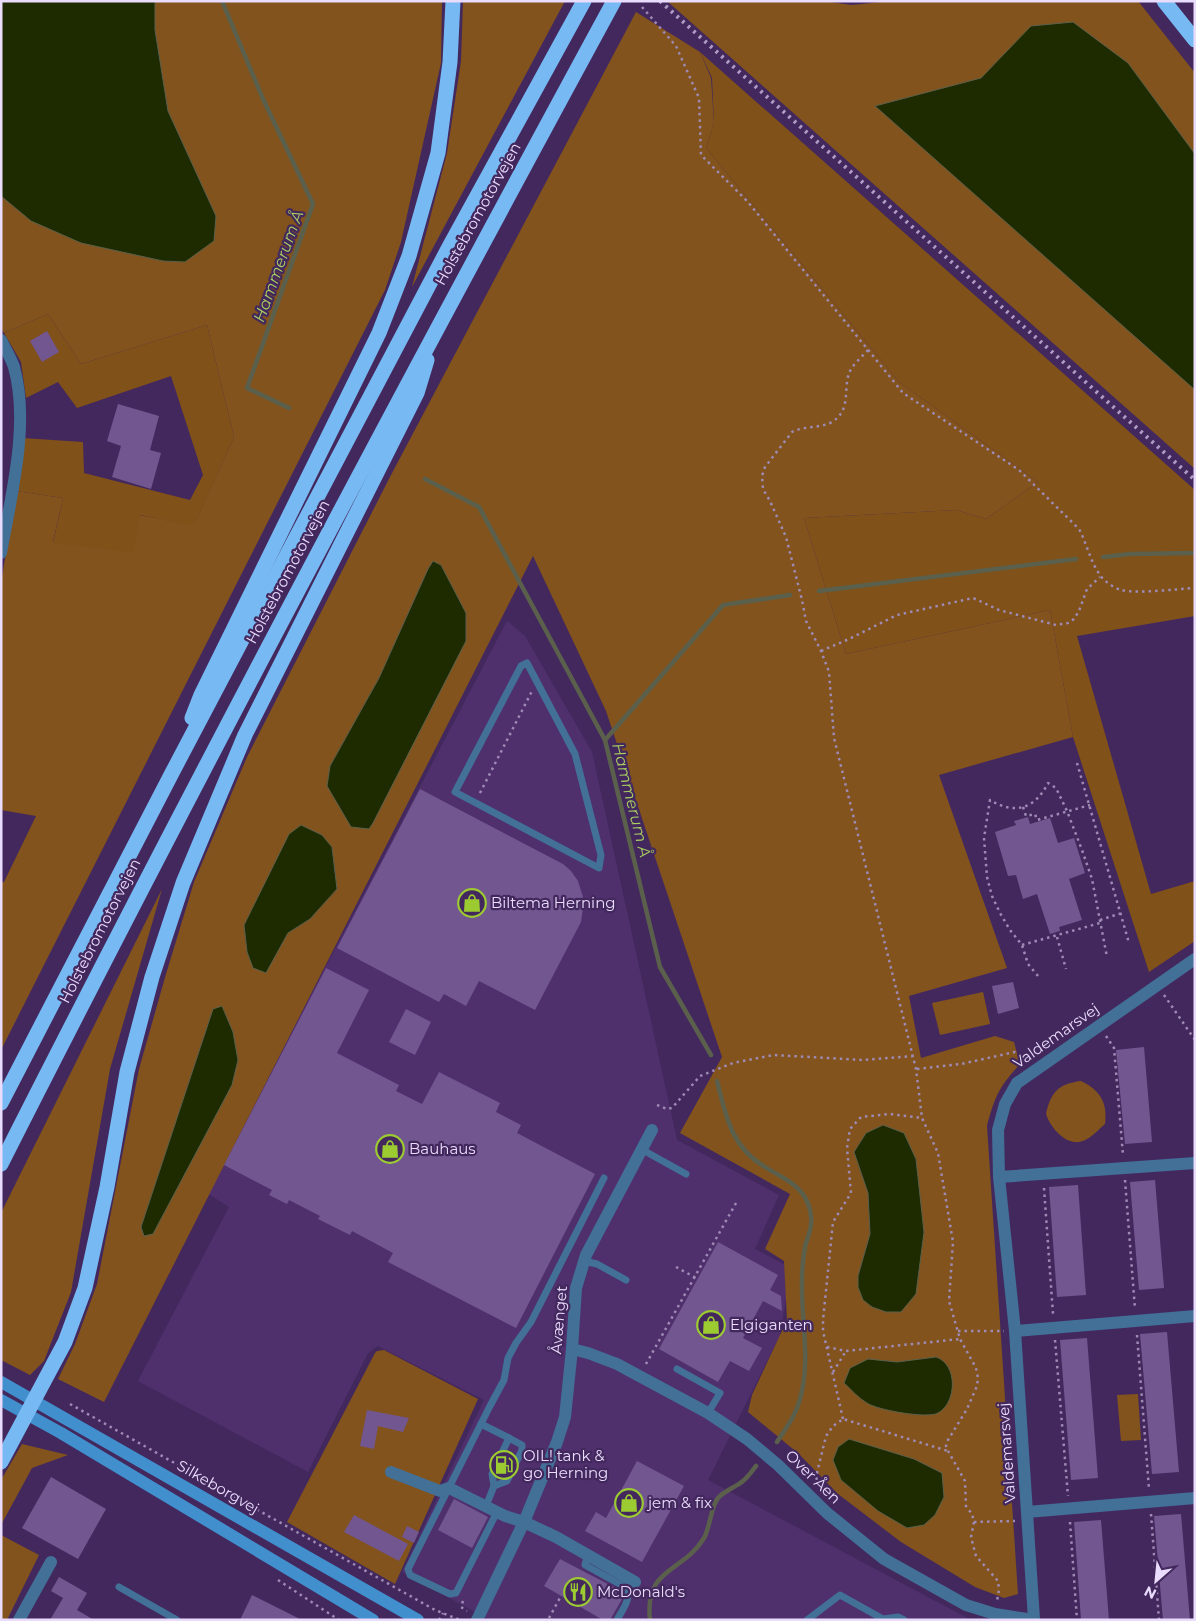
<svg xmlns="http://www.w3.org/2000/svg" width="1196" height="1621" viewBox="0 0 1196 1621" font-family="Montserrat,sans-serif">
<rect width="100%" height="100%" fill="#43285e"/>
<polygon fill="#4f306d" points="507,621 525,636 592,752 677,1140 779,1195 755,1249 791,1268 780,1335 708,1480 971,1620 490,1620 402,1572 484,1400 378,1346 368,1353 308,1472 138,1381 229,1207 207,1193"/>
<g fill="#82531d" fill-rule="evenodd">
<polygon points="155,1 442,1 441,63 401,242 385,290 1,1050 1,882 4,882 36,816 1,810 1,583 16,491 63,498 53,542 139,515 194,525 234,437 207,325 81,364 48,314 4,333 1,328 1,196 31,221 216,216 168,111 155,30"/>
<polygon points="463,1 565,1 412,287 447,153 461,61"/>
<polygon points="667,1 823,1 852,5 890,1 1138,1 1195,73 1195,469"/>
<path d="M636,12L700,52L711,78L714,123L706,148L899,382L1038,482L986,519L956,510L804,518L846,654L1050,610L1073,737L939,775L1007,968L909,996L921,1058L995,1036L1014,1042L1020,1064C999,1087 995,1096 987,1126L1018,1594L1004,1598L975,1587L901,1542L838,1494L799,1454L748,1412L752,1395L787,1320L784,1261L765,1249L790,1194L680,1133L722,1057L606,711L533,556L104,1402L58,1379L75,1344L97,1284L139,1069L166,974L194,882L247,757L391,475ZM433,562L351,827L330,766L379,678L428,569ZM332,847L337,889L310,919L288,933ZM213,1009L144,1236L141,1227ZM854,1152L916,1294L858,1276L870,1234L868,1193ZM914,1459L853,1489L841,1480Z"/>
<polygon points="162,889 110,1069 71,1292 44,1361 30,1375 1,1360 1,1213"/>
<polygon points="983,992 990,1024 940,1035 932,1003"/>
<path d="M1081,1081C1100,1090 1108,1103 1105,1124C1099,1129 1093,1136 1087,1139C1069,1150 1051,1129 1046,1114C1051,1092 1058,1084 1081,1081Z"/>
<polygon points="384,1350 478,1399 395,1584 287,1522 375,1353 377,1351"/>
<polygon points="1138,1394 1141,1440 1121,1441 1117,1395"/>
<polygon points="22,1444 68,1455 32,1468 1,1525 1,1480"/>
<polygon points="1,1535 39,1555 7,1620 1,1620"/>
</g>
<g fill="#805119">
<polygon points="700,52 1195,490 1195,616 1077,636 1151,894 1195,881 1195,941 1149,972 1073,737 1050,610 846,654 804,518 956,510 986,519 1038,482 899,382 706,148 714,123 712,78"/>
<polygon points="48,314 81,364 207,325 234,437 194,526 140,515 133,552 53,543 63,498 16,491 22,438 83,442 84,473 190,500 203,475 171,376 77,408 58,382 26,398 21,362 4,333"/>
</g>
<g fill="#1e2b00" stroke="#5b604c">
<polygon points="1,1 155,1 155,30 168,111 216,216 214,241 185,262 163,261 81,243 31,221 1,196"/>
<polygon points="1073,22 1128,63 1195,154 1195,390 875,106 981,78 1031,26"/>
<polygon points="433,561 441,565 466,613 466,641 373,823 369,829 351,827 327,786 330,766 379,678 428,569"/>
<polygon points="301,825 322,835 332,847 337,889 310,919 288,933 266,973 253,968 247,952 244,925 289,834"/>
<polygon points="222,1006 233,1032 238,1060 232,1085 153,1234 144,1236 141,1227 213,1009"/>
<polygon points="883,1125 904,1133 916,1159 924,1232 916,1294 901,1312 886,1312 872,1307 863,1300 858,1287 858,1276 870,1234 868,1193 854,1152 866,1133"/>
<path d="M936,1357C958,1364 957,1403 938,1413C927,1419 877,1410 867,1403C858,1398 851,1389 844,1383L850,1368L868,1359L897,1362Z"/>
<polygon points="849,1439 914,1459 942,1473 944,1497 935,1515 924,1525 907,1528 878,1511 841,1480 833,1460 838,1447"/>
</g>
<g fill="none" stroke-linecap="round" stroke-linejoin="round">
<g stroke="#5b604c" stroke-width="4.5">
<polyline points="222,1 263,99 313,204 247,388 289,408"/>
<polyline points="425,479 479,507 605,740 660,967 711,1055"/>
<polyline points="1103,557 1130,554 1195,553"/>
<polyline points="819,591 1076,559"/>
<polyline points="605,740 723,605 790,595"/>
<path d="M717,1081C726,1116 731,1147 765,1167C777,1175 793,1181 802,1193C807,1199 811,1210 811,1217C813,1228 807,1237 805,1247C803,1258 802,1270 802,1281C801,1320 811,1360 800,1399C796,1415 786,1428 777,1442"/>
<path d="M650,1620C644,1567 683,1573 704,1538C710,1528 711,1506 718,1498C724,1491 736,1487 743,1481C748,1477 752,1471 756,1466"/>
</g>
</g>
<g fill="#725690">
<polygon points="47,331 59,352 42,362 30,341"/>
<polygon points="118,404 159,416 150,450 161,453 151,489 112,477 121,446 107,441"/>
<polygon points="420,789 563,864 571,871 578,881 583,897 583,908 581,922 535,1010 479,981 466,1006 444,994 439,1002 337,948"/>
<polygon points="1028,817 1030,824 1050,818 1058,843 1074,838 1085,873 1069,879 1082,920 1059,927 1060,931 1050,934 1037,894 1023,899 1016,875 1008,876 995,832 1016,825 1014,821"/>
<polygon points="326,968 369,990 337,1053 399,1085 396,1091 422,1104 439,1072 500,1103 496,1112 521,1125 517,1133 595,1174 516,1328 388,1262 393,1253 352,1231 350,1235 318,1219 320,1216 289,1200 287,1204 269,1195 272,1190 224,1165"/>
<polygon points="1013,982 1019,1008 998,1014 992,986"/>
<polygon points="406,1009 431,1022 415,1055 389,1042"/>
<polygon points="1144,1047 1152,1142 1125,1144 1116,1050"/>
<polygon points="1155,1180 1164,1288 1139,1290 1130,1182"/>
<polygon points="1078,1185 1086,1295 1057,1297 1049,1187"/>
<polygon points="718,1242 778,1275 770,1290 781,1296 782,1311 763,1301 743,1338 762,1348 749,1371 730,1361 718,1382 659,1349"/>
<polygon points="1167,1332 1179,1472 1152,1474 1140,1334"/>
<polygon points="1087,1338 1098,1478 1071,1480 1060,1340"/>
<polygon points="367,1410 409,1418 403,1432 378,1426 374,1449 360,1446"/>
<polygon points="637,1461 684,1486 642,1562 585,1531 596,1512 606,1518"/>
<polygon points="51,1477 106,1509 78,1559 22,1528"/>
<polygon points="454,1499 488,1517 472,1548 438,1530"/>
<polygon points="1181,1514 1190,1620 1163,1620 1154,1516"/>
<polygon points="354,1515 408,1544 399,1561 344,1532"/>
<polygon points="1101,1520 1109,1620 1081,1620 1074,1522"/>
<polygon points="407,1526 419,1532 414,1543 402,1537"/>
<polygon points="560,1559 621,1591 622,1599 610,1620 603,1620 544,1586"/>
<polygon points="59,1577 87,1593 77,1610 94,1620 50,1620 63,1598 51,1591"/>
<polygon points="252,1595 302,1620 240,1620"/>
</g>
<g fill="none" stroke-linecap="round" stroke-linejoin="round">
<g stroke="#9e8ab4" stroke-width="2.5" stroke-dasharray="2.5 4" stroke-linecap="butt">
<path d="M642,7L676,46L699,98L701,155L748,202L903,393L1019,470L1079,529C1087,544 1090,561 1100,575C1104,581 1114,588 1121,590C1137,594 1177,589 1195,588"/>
<path d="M868,350C863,356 854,363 850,371C842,388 853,411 830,423C819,428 804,426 792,432L765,467L762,476L763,489L770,501L786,537L802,600L806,621L821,651L829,672L834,738L916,1069L922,1118L938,1153L953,1242L949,1301L960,1339L976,1368L978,1378L977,1386L967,1409L948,1440L946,1446L948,1451L965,1481L966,1506L972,1514L974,1522L971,1537L976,1556L998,1581L999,1590L997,1601"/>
<polyline points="821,651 849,639 897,615 973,598 999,610 1056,625 1068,623 1074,619 1079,611 1087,589 1100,577"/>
<polyline points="1077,763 1129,943"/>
<polyline points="480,793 532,691"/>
<polyline points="1023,807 1026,816 1035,814 1037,820 1090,805"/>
<polyline points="1100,920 1122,913"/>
<polyline points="1057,937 1066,969"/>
<polyline points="1022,945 1100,923"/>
<path d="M1038,976L1028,964L1022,945L1010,930L1000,913L992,896L987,877L984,838L990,800C1015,815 1035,809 1048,783L1056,788L1067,811L1082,850L1092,879L1107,957"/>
<polyline points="1164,995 1195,1040"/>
<polyline points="1106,1036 1114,1048 1123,1155"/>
<polyline points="917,1069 961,1064 1015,1052 1021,1055 1025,1062"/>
<polyline points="657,1105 667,1109 672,1108 700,1076 733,1063 774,1055 863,1060 913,1056"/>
<polyline points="1125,1180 1135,1309"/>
<polyline points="1044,1188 1053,1314"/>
<polyline points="676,1267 698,1279"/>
<polyline points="958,1331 1004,1331"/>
<polyline points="1137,1335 1149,1489"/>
<polyline points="1055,1340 1068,1496"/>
<polyline points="827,1347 846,1351 960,1339"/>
<polyline points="646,1364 736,1203"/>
<polyline points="833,1372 846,1351"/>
<polyline points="70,1404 435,1610 460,1620"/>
<polyline points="843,1419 823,1331 823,1320 833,1222 851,1193 847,1148 850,1129 861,1117 890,1114 922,1118"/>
<polyline points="819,1486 816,1477 826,1436 833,1426 843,1419 948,1451"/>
<polyline points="1151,1514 1159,1620"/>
<polyline points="974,1522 1015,1521"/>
<polyline points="1070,1522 1077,1620"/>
<polyline points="278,1580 339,1620"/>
<polyline points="463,1601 461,1607 467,1611"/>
<polyline points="549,1618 561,1596"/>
<polyline points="439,1620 443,1613"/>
</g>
<g stroke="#427097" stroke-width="7">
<polygon points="527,663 575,754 601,855 599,868 455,792 521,666"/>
<polyline points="641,1149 686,1174"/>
<polyline points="584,1261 597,1264 626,1280"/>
<polyline points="677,1369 720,1393 708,1413"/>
<polyline points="481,1424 509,1438 492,1474 494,1486 486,1506"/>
<polyline points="494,1486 507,1481 522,1450 522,1445 509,1438"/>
<polyline points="497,1512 456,1593 450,1594 410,1575 408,1569 490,1406 504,1380 508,1358 516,1343 531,1322 604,1178"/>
<path d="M588,1554L585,1565L625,1587C633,1598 622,1610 617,1620"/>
<polyline points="119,1587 177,1620"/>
<polyline points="807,1620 840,1595 883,1619 898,1617 904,1620"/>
</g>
<g stroke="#427097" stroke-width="12">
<path d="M1,340C5,348 11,358 14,367C30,424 11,496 1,553"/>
<polyline points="999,1177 1195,1163"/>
<polyline points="1015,1331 1195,1316"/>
<polyline points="572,1349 576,1288 586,1255 652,1130"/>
<polyline points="391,1472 440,1491 449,1488 505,1516 524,1522 556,1537 635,1582"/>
<polyline points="1027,1512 1195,1498"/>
<polyline points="1034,1619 1015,1331 999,1177 998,1130 1005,1104 1017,1083 1195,959"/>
<polyline points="19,1620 51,1562"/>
</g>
<polyline stroke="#427097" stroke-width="12" points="477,1620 524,1522 557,1442 565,1417 572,1349 588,1353 617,1364 708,1413 747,1439 778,1465 827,1513 884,1559 966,1605 995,1614 1034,1620"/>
<g stroke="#418fcc" stroke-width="12">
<polyline points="1,1382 418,1620"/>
<polyline points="1,1400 61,1433 373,1620"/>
</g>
<g stroke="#77b9f2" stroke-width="15">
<polyline points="1164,1 1195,40"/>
<polyline points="192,718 201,695 379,333 409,256 438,153 450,62 453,1"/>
<polyline points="1,1103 173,771 449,247 584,1"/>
<path d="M1,1164C199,773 405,386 614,1"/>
<polyline points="1,1462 65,1342 85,1288 107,1187 127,1072 152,977 183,883 245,735 417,393 427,360"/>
</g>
<polyline stroke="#af9cc5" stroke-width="4" stroke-dasharray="2.5 5" stroke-linecap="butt" points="660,1 1195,480"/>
</g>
<defs>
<symbol id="shop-ring" viewBox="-11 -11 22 22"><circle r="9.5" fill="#43285e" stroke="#9cca31" stroke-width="1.5"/><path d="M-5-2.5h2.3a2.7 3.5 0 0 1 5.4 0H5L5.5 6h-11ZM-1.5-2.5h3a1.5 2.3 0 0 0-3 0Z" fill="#9cca31"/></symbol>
<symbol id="fuel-ring" viewBox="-11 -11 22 22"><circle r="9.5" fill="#43285e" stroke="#9cca31" stroke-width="1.5"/><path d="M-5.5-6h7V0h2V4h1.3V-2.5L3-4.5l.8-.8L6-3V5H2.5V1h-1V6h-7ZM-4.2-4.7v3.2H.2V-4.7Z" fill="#9cca31"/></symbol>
<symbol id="restaurant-ring" viewBox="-11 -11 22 22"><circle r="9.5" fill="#43285e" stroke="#9cca31" stroke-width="1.5"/><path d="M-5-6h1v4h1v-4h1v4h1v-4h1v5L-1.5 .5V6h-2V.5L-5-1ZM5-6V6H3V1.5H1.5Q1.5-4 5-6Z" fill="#9cca31"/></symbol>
</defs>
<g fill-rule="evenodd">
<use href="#shop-ring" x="456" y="887" width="32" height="32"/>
<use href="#shop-ring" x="374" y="1133" width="32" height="32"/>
<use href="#shop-ring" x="695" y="1309" width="32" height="32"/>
<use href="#fuel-ring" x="488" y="1449" width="32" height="32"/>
<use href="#shop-ring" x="613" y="1487" width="32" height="32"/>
<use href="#restaurant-ring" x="562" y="1576" width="32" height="32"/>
</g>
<g text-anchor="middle" stroke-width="4.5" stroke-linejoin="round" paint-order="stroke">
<g font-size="15" fill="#eadcfd" stroke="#43285e">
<text transform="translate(478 214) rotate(-61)" y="5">Holstebromotorvejen</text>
<text transform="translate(288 572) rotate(-62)" y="5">Holstebromotorvejen</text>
<text transform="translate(100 931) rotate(-63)" y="5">Holstebromotorvejen</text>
<text transform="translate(1056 1036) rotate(-35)" y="5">Valdemarsvej</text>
<text transform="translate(559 1320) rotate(-85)" y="5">Åvænget</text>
<text transform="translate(1007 1453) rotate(-94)" y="5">Valdemarsvej</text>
<text transform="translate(813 1477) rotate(44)" y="5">Over Åen</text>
<text transform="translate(218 1487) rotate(30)" y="5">Silkeborgvej</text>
</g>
<g font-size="15" fill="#eadcfd" stroke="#43285e" text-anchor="start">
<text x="491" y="908">Biltema Herning</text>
<text x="409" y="1154">Bauhaus</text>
<text x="730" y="1330">Elgiganten</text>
<text x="523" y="1461">OIL! tank &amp;<tspan x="523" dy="17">go Herning</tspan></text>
<text x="648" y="1508">jem &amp; fix</text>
<text x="597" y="1597">McDonald's</text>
</g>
<g font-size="16" font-style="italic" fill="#a9cf5f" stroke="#43285e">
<text transform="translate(278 266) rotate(-70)" y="6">Hammerum Å</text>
<text transform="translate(632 800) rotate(76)" y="6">Hammerum Å</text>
</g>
</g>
<rect width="1196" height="1621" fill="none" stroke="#eadcfd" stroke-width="5"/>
<g transform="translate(1156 1581) rotate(207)" stroke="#43285e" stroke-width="4" paint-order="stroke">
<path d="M0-4L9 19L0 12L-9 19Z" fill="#eadcfd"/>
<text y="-8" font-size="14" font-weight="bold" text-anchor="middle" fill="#eadcfd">N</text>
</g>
</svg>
